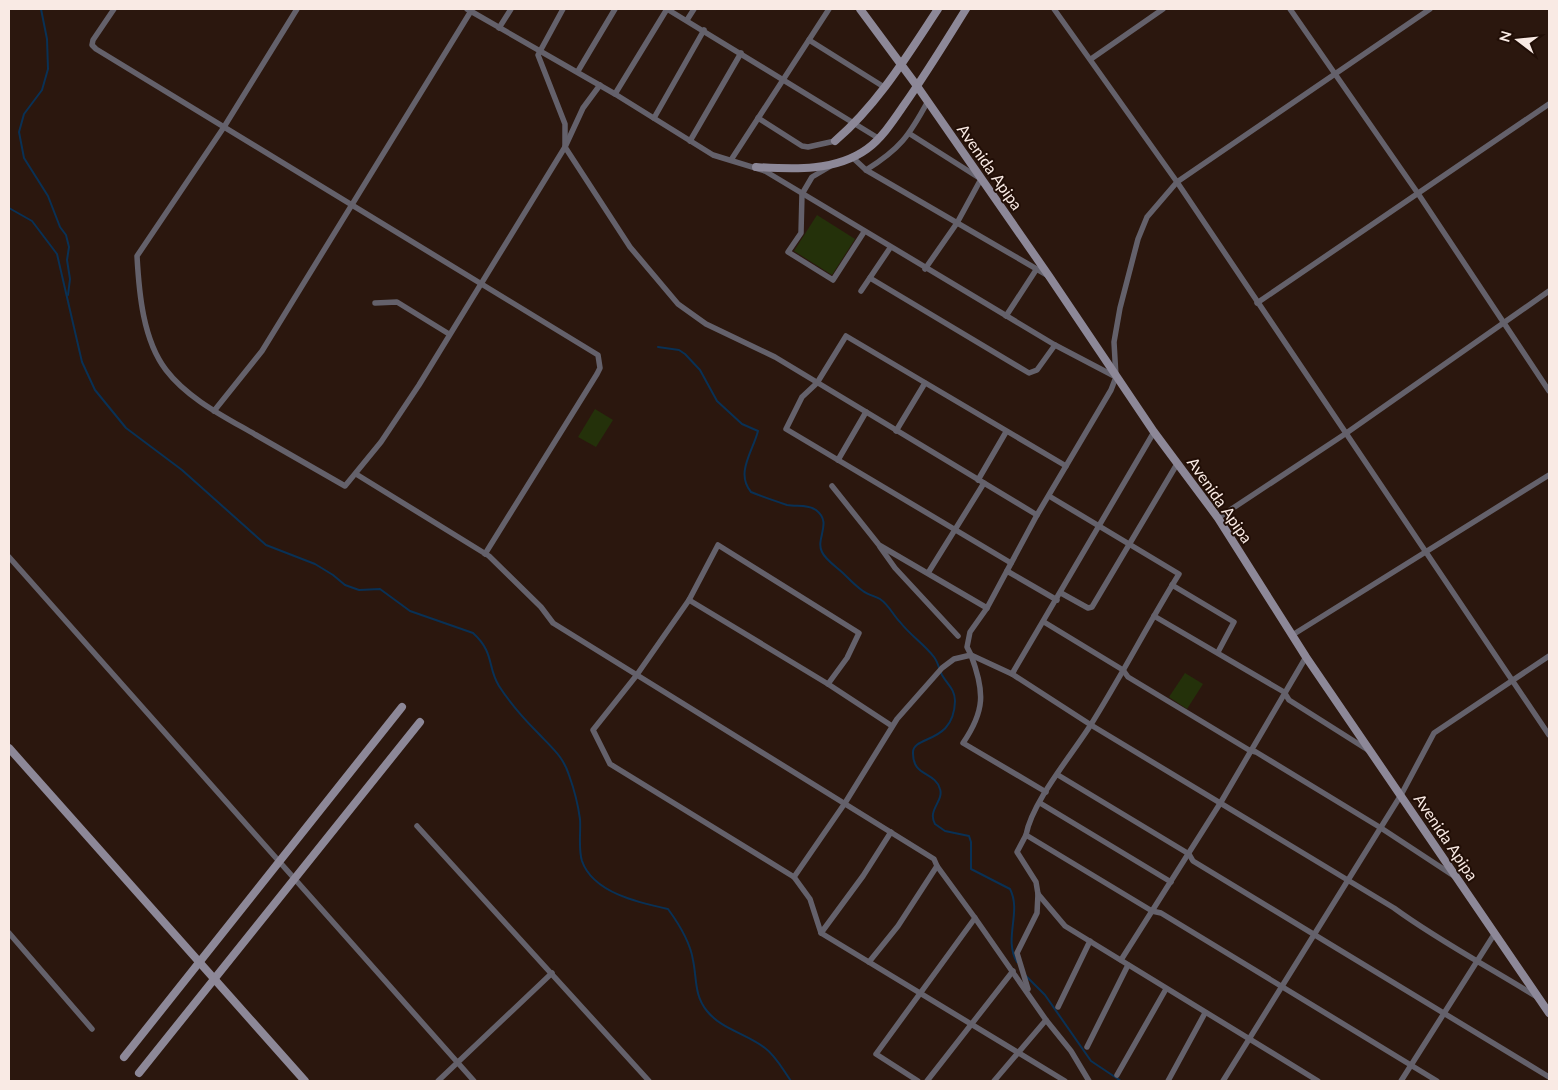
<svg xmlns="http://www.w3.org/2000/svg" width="1558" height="1090" viewBox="0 0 1558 1090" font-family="Lato,sans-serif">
<rect width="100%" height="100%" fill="#2b170e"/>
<g fill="#24310a">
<polygon points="817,215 855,239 832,275 794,251"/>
<polygon points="595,409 613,420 596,447 578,437"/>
<polygon points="1185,673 1203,684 1187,709 1169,697"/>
</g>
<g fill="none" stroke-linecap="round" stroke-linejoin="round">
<g stroke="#093155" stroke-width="2">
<polyline points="41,9 47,39 48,69 42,90 24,114 19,132 24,158 48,196 60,227 66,235 69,247 67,260 70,279 68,295"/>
<path d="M9,208L32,221L57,254L82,362L95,390L126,428L182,470L266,545L315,564L333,575L345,585L359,590L380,589L410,611L473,633C495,653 487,667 499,686C510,703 524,719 538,733C551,747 563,756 569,775C574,789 578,804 580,819C581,832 578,848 582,861C593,893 640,903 668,909C679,924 690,941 693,960C697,979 694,995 707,1011C721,1029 747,1034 765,1048C776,1056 783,1070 791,1081"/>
<path d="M658,347L679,350L685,354L700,370L717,401L742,424L758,431C753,451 735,473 751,492C763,497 775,501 787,505C797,507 807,504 816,510C833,523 815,538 822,552C826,561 840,569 846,576C851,581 857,587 863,591C868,595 875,596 880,599C889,605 893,615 900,622C910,635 924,644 934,657C938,662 939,669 942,675C947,684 955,689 955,701C954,744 914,735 913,752C912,777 935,771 940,789C944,801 927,810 935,824L945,831L969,836L971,842V869L1010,889C1022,912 1003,939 1017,962"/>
<polyline points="1026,976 1045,995 1091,1061 1121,1081"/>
</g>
<g stroke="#64616b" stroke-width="5.5">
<polyline points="114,9 93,40 92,45 96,49 598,355 600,368 597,374 485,554"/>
<path d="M297,9L224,127L137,256C139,293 143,340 166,370C188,399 225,417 256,435C286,452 315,469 345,486L381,442L419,385L565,147L583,108L600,85"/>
<polyline points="467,9 615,94 713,155 765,171 1055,345 1116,377"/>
<polyline points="563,9 538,55 565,124 565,147 630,247 678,304 706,324 775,357 1037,515"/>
<polyline points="667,9 878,138"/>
<polyline points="1054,9 1177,182 1549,735"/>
<polyline points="1290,9 1419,195 1549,391"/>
<path d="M1430,9L1177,182L1147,217L1138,239L1120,308L1114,342L1116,377L1111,390L1037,515L987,608L970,632L967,647L971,655L1012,674L1091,725L1394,908C1439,941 1489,967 1537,997"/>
<polyline points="687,20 694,9"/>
<polyline points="499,28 511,9"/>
<polyline points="809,40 884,87"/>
<polyline points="1091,59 1163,9"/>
<polyline points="578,71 615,9"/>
<polyline points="615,94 667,9"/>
<polyline points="654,118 704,30"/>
<polyline points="758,118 802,146 808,147 835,141"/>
<polyline points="910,134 981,179 957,223 925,269"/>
<polyline points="690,141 741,53"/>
<polyline points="852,157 866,170 1047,275"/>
<polyline points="731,160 829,9"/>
<polyline points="829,167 812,177 802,194 801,233 788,252 833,280 864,232"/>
<path d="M866,170C900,149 909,136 928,101"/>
<polyline points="870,278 1029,373 1037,370 1055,345"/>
<polyline points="861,291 890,248"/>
<polyline points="375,303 397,302 449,334"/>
<polyline points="1257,303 1549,104"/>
<polyline points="1006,316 1036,270"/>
<polyline points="214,411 262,351 471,11"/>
<polyline points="896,431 925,383"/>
<polyline points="838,460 866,412"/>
<polyline points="356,474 489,556 541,607 553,623 934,859 937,866 898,926 869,962"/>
<polyline points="978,480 1006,432"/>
<polyline points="832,486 879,545 987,608"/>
<path d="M1049,496L1179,574C1148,624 1121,677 1090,726C1071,756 1032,802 1026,835L1152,911L1161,913L1437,1081"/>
<polyline points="1218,518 1345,434 1549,291"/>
<polyline points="880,547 895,568 958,636"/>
<polyline points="9,557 474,1081"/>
<polyline points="1011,563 786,429 802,397 817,383 846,336 1066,466"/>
<polyline points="1007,571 1057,600"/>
<polyline points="928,573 984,483"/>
<polyline points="1172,585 1234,622 1218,652"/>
<polyline points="1061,593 1088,608 1092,607 1177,464"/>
<polyline points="689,600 828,684 892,726"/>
<polyline points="1154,616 1284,692 1289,700 1368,750"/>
<polyline points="1044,622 1123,670 1128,677 1249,750 1256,752 1381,828 1454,876"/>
<polyline points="1294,634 1549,475"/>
<polyline points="1012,674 1154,432"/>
<polyline points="828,684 847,658 859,633 718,545 689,600 636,676 593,730 610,764 794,877 810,899 821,933 1065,1081"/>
<polyline points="1058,775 1189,854 1193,861 1549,1077"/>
<polyline points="1040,803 1171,882"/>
<polyline points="417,826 649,1081"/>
<polyline points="1026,835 1017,852 1036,882 1038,894 1065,926 1318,1081"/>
<path d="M794,877L845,803L897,719L942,668L954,659L971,655C985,692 985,711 963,743L1046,792"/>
<polyline points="975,918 1046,1020 1071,1051 1089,1081"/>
<polyline points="9,933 92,1029"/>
<polyline points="821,933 863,876 891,832"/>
<polyline points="1121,960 1221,802 1306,657"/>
<polyline points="1028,989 1017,953 1037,913 1038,894"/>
<polyline points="1058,1007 1090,941"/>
<polyline points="1087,1047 1128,965"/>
<polyline points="1117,1075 1166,989"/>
<polyline points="438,1081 552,973"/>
<polyline points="918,1081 876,1054 975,918 937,866"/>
<polyline points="927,1081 1013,971"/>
<polyline points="994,1081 1046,1020"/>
<polyline points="1168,1081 1205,1013"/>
<polyline points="1223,1081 1401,795 1434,733 1549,656"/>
<polyline points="1401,1081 1495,933"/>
</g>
<g stroke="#8d8898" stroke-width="8">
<polyline points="860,9 917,86 1049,276 1154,432 1218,518 1306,657 1549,1013"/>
<path d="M835,141C878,104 907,56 938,9"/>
<path d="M756,167C792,169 835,172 867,149C882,138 893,121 904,105C926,74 946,41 966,9"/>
<polyline points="9,748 305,1081"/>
<polyline points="124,1057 402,707"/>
<polyline points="139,1073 420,722"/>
</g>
</g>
<g text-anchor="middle" stroke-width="4" stroke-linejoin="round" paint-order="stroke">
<g font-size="16" fill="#f9eae4" stroke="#210e06">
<text transform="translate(990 167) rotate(55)" y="6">Avenida Apipa</text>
<text transform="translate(1220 500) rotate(55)" y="6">Avenida Apipa</text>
<text transform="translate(1446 837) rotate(56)" y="6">Avenida Apipa</text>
</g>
</g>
<rect width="1558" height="1090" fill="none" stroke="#f9eae4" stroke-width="20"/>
<g transform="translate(1518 40) rotate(286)" stroke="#210e06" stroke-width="4" paint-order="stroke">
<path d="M0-4L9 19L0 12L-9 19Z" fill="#f9eae4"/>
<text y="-8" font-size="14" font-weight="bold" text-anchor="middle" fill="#f9eae4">N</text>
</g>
</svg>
